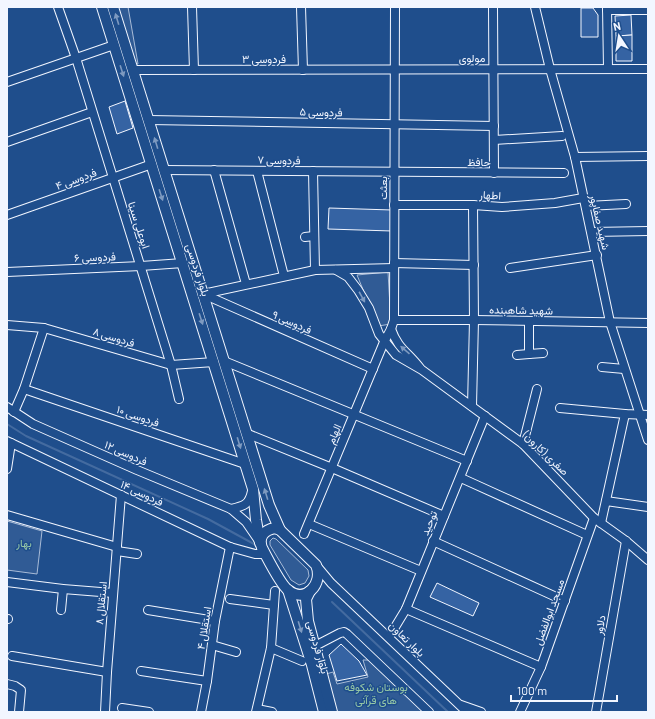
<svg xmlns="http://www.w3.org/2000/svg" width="655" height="719" viewBox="0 0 655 719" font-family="Barlow,Vazirmatn,sans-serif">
<rect width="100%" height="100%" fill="#1f4e8c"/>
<g fill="#305b95" stroke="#a8bbd7">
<polygon points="118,7 128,7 138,64 134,64"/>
<polygon points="388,272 391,324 378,326 357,275"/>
<polygon points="7,521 42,531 37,574 7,570"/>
<polygon points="273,538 276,539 308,570 309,576 305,583 299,585 291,580 270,545 270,541"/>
<polygon points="363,660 371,660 423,712 336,712 326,674 333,672 337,684 368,677"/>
</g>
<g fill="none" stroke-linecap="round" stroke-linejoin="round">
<g stroke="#446ba0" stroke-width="2">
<polyline points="7,424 26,436 208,519 254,544"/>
<polyline points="332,602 448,712"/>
</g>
</g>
<g fill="#3563a3" stroke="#f2f6ff">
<polygon points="581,8 593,8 598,15 598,37 581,37"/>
<polygon points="631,15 632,35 616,36 615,16"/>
<polygon points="632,35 632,61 616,61 616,36"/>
<polygon points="125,101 133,128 117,134 109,107"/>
<polygon points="329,208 392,210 392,231 328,229"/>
<polygon points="437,583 479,603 473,616 430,597"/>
<polygon points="341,644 359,661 367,675 337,681 329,655"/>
</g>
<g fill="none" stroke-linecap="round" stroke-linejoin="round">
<defs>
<g id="minor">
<polyline points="58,7 76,58 171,365 179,399"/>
<polyline points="192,7 194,70"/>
<polyline points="301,7 303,70"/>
<polyline points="493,7 494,173"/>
<polyline points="535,7 550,69 575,157 610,322 648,440"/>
<polyline points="607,7 608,69"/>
<polyline points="607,10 648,10"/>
<polyline points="133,70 648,69"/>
<polyline points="7,82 114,45"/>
<polyline points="149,120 494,126"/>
<polyline points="494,140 562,136"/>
<polyline points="7,142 92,112"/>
<polyline points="575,157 648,156"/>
<polyline points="164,170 564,173"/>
<polyline points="214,170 246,284"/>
<polyline points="257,171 284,276"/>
<polyline points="313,171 315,270"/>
<polyline points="394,205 473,205 502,207 555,203 583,198"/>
<polyline points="586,206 626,204"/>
<polyline points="7,215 152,164"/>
<polyline points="592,232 648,231"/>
<polyline points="305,237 314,236"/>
<polyline points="394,263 474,265"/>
<polyline points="510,268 597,255"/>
<polyline points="336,270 348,277 358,290 369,308 379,334 396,355 422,370 523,444 594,518 626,541 648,560"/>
<polyline points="7,272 141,266 183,263"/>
<polyline points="203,294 315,270 394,268"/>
<polyline points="203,294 373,369"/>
<polyline points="394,320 474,320 648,323"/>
<polyline points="529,321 529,354 543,353"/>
<polyline points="7,325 44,328 171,365 214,362"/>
<path d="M391,329C398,349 408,352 420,368"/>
<polyline points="517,355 529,354"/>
<polyline points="224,361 467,461"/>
<polyline points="602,367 624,369"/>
<polyline points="24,389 245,464"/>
<polyline points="472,406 474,320 473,205"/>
<polyline points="7,407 33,424 137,470 231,509 246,522 259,541"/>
<polyline points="560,408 625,414 648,415"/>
<polyline points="14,412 24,389 44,328"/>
<polyline points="248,434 332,468 444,516"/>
<polyline points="7,441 230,547 255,554 265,554"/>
<polyline points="523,444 537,389"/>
<polyline points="7,469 11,443"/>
<polyline points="461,478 587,535"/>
<polyline points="606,501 648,507"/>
<path d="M231,509C244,506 249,505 252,491"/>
<polyline points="7,515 117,547"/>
<polyline points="601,523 625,414"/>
<polyline points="309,524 421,571"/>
<polyline points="304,534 384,342 391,329 394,320 395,7"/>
<polyline points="433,541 565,601"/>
<polyline points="117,551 137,554"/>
<polyline points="316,565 331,583 467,712"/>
<polyline points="7,582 63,589 113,593"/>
<polyline points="230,599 274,605"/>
<polyline points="406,609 541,667"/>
<polyline points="61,610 63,589"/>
<polyline points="148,610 215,621"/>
<polyline points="7,619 8,619"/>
<polyline points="389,637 406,609 485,416"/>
<polyline points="212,645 236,652"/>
<polyline points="315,646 340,633 344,632 347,634 429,712"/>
<polyline points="271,648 302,661"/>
<polyline points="12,656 107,672"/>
<polyline points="141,671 207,681"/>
<polyline points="7,684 15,686 21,690 19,712"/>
<polyline points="461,705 481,712"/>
<polyline points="122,708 149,712"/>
<polyline points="257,709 272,712"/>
<polyline points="105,712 107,672 121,495"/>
<polyline points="201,712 207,681 215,621 230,547"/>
<polyline points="256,712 271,648 275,591"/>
<polyline points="520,712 541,667 594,518"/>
<polyline points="596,712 626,541"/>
</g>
<g id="major">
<polyline points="102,7 253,489 256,520 260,543"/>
<polyline points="113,7 269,505 280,530"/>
<path d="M275,528L280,530L316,565C324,584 305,604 288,590C280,584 267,557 262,548C258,537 264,530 275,528Z"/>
<polyline points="288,590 312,665 324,712"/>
<polyline points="310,591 306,599 308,621 332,712"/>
</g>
</defs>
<use href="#minor" stroke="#f2f6ff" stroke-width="10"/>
<use href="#major" stroke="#f2f6ff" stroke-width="12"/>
<use href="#minor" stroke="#1f4e8c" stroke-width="8"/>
<use href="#major" stroke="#1f4e8c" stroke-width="10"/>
</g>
<defs><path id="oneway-solid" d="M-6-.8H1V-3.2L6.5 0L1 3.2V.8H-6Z"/></defs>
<g fill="#7e9ac0">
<use href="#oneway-solid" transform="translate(117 19) rotate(-107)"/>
<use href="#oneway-solid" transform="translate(122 71) rotate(72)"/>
<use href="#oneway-solid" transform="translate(156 143) rotate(-107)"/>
<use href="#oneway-solid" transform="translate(161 195) rotate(72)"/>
<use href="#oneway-solid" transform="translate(362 297) rotate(61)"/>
<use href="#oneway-solid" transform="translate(201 319) rotate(72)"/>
<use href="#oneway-solid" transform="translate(405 350) rotate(-139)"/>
<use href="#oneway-solid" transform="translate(239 443) rotate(73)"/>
<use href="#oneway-solid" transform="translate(266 494) rotate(-107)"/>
<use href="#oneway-solid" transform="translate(300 627) rotate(73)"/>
</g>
<g text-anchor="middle" stroke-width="3" stroke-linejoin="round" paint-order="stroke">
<g font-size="11" fill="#f2f6ff" stroke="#1f4e8c">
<text x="472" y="62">مولوی</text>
<text x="264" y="63">فردوسی ۳</text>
<text transform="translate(321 112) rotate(1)" y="4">فردوسی ۵</text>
<text transform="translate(279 160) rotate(1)" y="4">فردوسی ۷</text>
<text x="479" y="166">حافظ</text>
<text transform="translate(76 179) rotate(-20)" y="4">فردوسی ۴</text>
<text transform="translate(383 188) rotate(-90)" y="4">بعثت</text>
<text transform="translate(490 195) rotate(3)" y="4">اطهار</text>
<text transform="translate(600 222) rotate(77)" y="4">شهید صفاپور</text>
<text transform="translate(139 225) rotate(72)" y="4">ابوعلی سینا</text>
<text transform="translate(95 257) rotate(-2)" y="4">فردوسی ۶</text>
<text transform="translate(198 270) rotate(72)" y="4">بلوار فردوسی</text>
<text transform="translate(521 310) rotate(1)" y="4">شهید شاهبنده</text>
<text transform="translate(292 322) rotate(24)" y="4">فردوسی ۹</text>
<text transform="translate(114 337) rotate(17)" y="4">فردوسی ۸</text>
<text transform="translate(138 416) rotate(19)" y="4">فردوسی ۱۰</text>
<text transform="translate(334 434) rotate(-67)" y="4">الهام</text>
<text transform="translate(126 453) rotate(24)" y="4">فردوسی ۱۲</text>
<text transform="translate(546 453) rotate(44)" y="4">صفری (کارون)</text>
<text transform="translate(142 493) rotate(25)" y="4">فردوسی ۱۴</text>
<text transform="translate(429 523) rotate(-67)" y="4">توحید</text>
<text transform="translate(101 603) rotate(-85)" y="4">استقلال ۸</text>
<text transform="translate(549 612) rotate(-70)" y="4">مسجد ابوالفضل</text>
<text transform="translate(600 625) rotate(-80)" y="4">دلاور</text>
<text transform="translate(204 628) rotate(-81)" y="4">استقلال ۴</text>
<text transform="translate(407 639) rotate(44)" y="4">بلوار تعاون</text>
<text transform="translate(318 647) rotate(74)" y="4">بلوار فردوسی</text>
</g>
<g font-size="11" fill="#97c8a6" stroke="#1f4e8c">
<text x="24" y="547">بهار</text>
<text x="376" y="691">بوستان شکوفه<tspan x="376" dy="13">های قرآنی</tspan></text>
</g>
</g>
<rect width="655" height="719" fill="none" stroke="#f2f6ff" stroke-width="16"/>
<g transform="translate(619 36) rotate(348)" stroke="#1f4e8c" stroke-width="3" paint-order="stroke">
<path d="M0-3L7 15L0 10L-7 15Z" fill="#f2f6ff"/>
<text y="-6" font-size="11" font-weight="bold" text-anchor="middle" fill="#f2f6ff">N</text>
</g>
<path d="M511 695v6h106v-6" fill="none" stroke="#f2f6ff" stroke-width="2"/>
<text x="517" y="695" font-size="12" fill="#f2f6ff" stroke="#1f4e8c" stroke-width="3" paint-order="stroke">100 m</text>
</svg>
